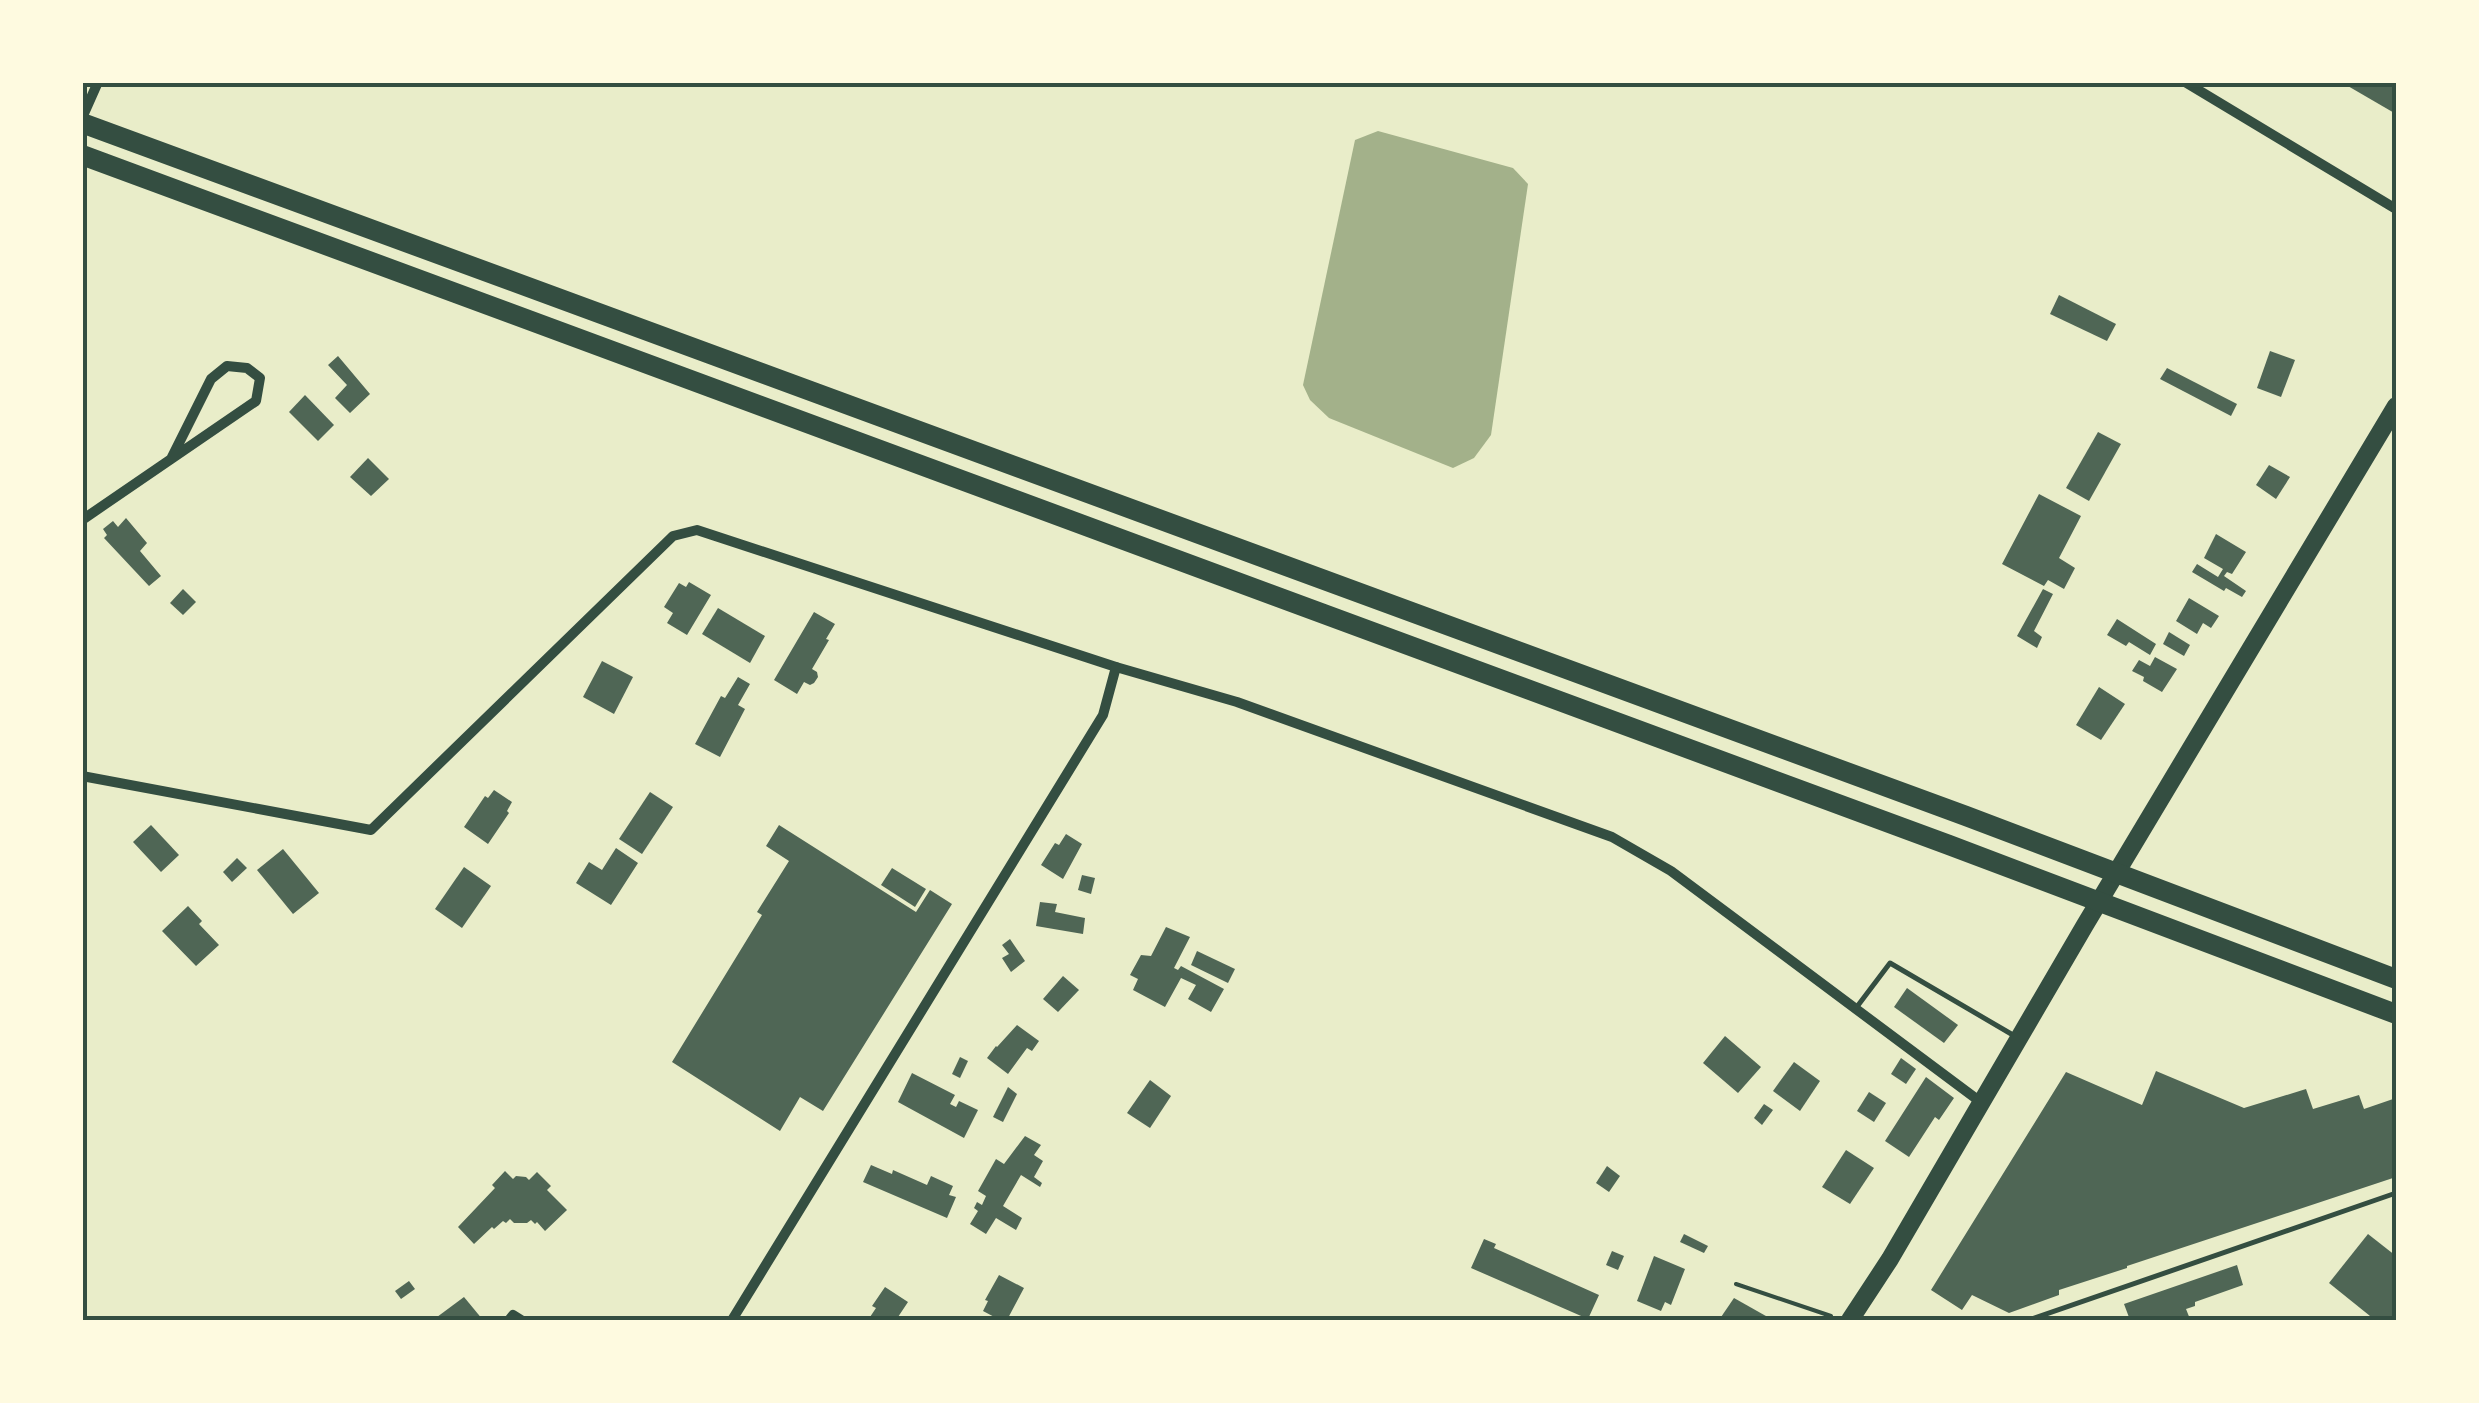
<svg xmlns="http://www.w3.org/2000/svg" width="2479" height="1403" viewBox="0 0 2479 1403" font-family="'Fira Sans Condensed',sans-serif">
<rect width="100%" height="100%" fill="#e9edc9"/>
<polygon fill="#a3b18a" points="1378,131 1513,168 1528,184 1491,435 1474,458 1453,468 1329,418 1310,400 1303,385 1355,140"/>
<g fill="#4f6655">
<polygon points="2341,82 2396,82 2396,114"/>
<polygon points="2059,295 2116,324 2107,341 2050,314"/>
<polygon points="2270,351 2295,360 2281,397 2257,388"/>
<polygon points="338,356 370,394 350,413 335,398 347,385 328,365"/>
<polygon points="2167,368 2237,404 2231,416 2160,379"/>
<polygon points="305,395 334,425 318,441 289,412"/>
<polygon points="2098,432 2121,444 2089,501 2066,488"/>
<polygon points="368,458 389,479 371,496 350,477"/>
<polygon points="2269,465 2290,477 2276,499 2256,485"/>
<polygon points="2039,494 2081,516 2059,558 2075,568 2064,589 2048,580 2044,586 2002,564"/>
<polygon points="126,518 147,543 140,551 161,576 149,586 104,538 107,535 103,529 113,521 118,527"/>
<polygon points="2216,534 2246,552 2232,574 2227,572 2224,576 2246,591 2242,597 2226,588 2224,591 2192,572 2197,564 2218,577 2223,569 2204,558"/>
<polygon points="689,582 711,595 687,635 667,623 673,613 664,607 679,583 686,587"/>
<polygon points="183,589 196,602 183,615 170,603"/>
<polygon points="2043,589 2053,594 2034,631 2042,637 2037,648 2017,636"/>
<polygon points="2189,598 2219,616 2211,628 2203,623 2197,634 2176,621"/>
<polygon points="718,608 765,636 750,663 702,634"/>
<polygon points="814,612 835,624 826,639 829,640 812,669 817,672 818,677 814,683 810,685 804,682 797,694 774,680"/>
<polygon points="2117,619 2156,644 2150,655 2129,642 2126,646 2107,635"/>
<polygon points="2169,632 2190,645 2184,656 2163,644"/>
<polygon points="2155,657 2177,669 2162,692 2143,681 2144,677 2132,671 2139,660 2150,666"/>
<polygon points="602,661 633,677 614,714 583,697"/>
<polygon points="738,677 750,684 738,705 745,709 720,757 695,744 721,696 725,698"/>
<polygon points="2099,687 2125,704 2101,740 2076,725"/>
<polygon points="494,790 512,802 507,811 509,813 488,844 464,827 485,796 488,798"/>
<polygon points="650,792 673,807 642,854 619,839"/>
<polygon points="151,825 179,855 161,872 133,842"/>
<polygon points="779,825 916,912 930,890 952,904 823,1111 800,1097 780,1131 672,1062 762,915 757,912 789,861 766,846"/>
<polygon points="1066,834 1082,844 1063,879 1041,865 1055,843 1059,845"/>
<polygon points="616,848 638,863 611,905 576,883 589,862 602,870"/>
<polygon points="283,849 319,893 293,914 257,870"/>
<polygon points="237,858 247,868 232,882 223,872"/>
<polygon points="464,867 491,886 462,928 435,909"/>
<polygon points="892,868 926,889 915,907 881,885"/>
<polygon points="1082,875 1095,878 1091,894 1078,890"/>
<polygon points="1040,902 1057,904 1055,912 1085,918 1083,934 1036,926"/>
<polygon points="188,906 202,921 199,924 219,945 196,966 162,931"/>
<polygon points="1166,927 1190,937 1174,968 1178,970 1181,966 1224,989 1211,1012 1188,999 1196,985 1181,978 1165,1007 1133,990 1138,979 1130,975 1141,955 1151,956"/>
<polygon points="1010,939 1025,961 1011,972 1002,958 1009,954 1002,945"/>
<polygon points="1197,951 1235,969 1228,983 1191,965"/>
<polygon points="1063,976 1079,990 1058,1012 1043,999"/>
<polygon points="1907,988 1958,1025 1944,1043 1894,1007"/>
<polygon points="1017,1025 1039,1041 1032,1051 1027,1048 1008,1074 987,1058 996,1046 997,1047"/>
<polygon points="1725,1036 1761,1067 1738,1093 1703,1063"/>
<polygon points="960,1057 968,1061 960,1078 952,1074"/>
<polygon points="1901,1058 1916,1069 1906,1084 1891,1074"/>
<polygon points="1794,1062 1820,1081 1800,1111 1773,1091"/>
<polygon points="2156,1071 2244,1108 2306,1089 2313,1109 2359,1095 2364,1109 2396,1098 2396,1177 2127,1266 2127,1268 2059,1290 2059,1295 2009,1313 1972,1295 1962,1310 1931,1290 2066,1072 2142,1105"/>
<polygon points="912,1073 955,1095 950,1104 956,1107 959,1101 978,1110 964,1138 898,1102"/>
<polygon points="1926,1077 1954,1098 1939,1120 1935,1117 1909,1157 1885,1141"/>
<polygon points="1150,1080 1171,1096 1150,1128 1127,1113"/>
<polygon points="1008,1087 1017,1094 1003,1122 993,1117"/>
<polygon points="1869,1092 1886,1103 1874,1122 1857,1111"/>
<polygon points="1764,1104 1773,1110 1762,1125 1754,1118"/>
<polygon points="1025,1136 1041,1145 1034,1155 1043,1161 1034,1177 1042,1183 1040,1187 1021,1175 1003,1206 1022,1218 1016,1230 996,1218 986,1234 970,1224 978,1211 974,1208 977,1202 982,1205 986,1196 978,1191 996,1159 1004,1164"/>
<polygon points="1846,1150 1874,1168 1850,1204 1822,1187"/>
<polygon points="871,1165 892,1174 893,1170 927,1185 931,1176 953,1186 949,1195 956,1197 947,1218 863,1182"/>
<polygon points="1607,1166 1620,1176 1609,1192 1596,1183"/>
<polygon points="505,1171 513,1179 516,1176 526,1177 529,1180 537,1172 551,1186 547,1190 567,1210 545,1231 537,1222 535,1224 531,1220 527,1223 514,1223 510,1219 506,1223 503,1221 494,1229 492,1227 474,1244 458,1227 495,1188 492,1185"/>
<polygon points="1684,1234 1708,1246 1704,1253 1680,1242"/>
<polygon points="2368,1234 2396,1256 2396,1320 2375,1320 2329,1283"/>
<polygon points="1484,1239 1496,1244 1494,1248 1599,1295 1588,1319 1471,1268"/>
<polygon points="1612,1251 1624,1256 1618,1270 1606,1265"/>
<polygon points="1654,1256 1685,1269 1671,1305 1665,1302 1661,1311 1637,1301"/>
<polygon points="2237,1265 2243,1285 2195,1302 2195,1306 2186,1309 2190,1319 2130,1320 2124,1304"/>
<polygon points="999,1275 1024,1288 1007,1320 1000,1320 983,1311 988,1301 985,1300"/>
<polygon points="409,1281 415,1289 401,1299 395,1291"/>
<polygon points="885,1287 908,1302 896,1320 868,1320 876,1308 872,1306"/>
<polygon points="464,1297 483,1320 433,1320"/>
<polygon points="1734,1298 1773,1320 1719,1320"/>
</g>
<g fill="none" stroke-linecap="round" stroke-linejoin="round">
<polyline stroke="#344e41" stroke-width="4" points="1736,1284 1831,1316"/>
<g stroke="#344e41" stroke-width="5">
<polyline points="1856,1008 1890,963 2013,1035"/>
<polyline points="2029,1320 2396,1193"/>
</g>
<g stroke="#344e41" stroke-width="10">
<polyline points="2185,82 2396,209"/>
<polyline points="82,118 98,82"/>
<polyline points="82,520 256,401 260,378 247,368 227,366 211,379 171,459"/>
<polyline points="82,776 371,830 673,536 697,530 1116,667 1237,702 1612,837 1671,871 1982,1103"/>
<polyline points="509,1320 513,1315 521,1320"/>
<polyline points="732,1320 1103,715 1116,667"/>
</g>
<polyline stroke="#344e41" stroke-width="18" points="1850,1320 1890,1259 2085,925 2396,406"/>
<g stroke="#344e41" stroke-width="20">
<polyline points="82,123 1966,816 2396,979"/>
<polyline points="82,155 1949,845 2396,1014"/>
</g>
</g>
<rect width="2479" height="1403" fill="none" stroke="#fefae0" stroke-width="170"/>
<rect x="85" y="85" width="2309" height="1233" fill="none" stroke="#344e41" stroke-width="4"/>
</svg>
